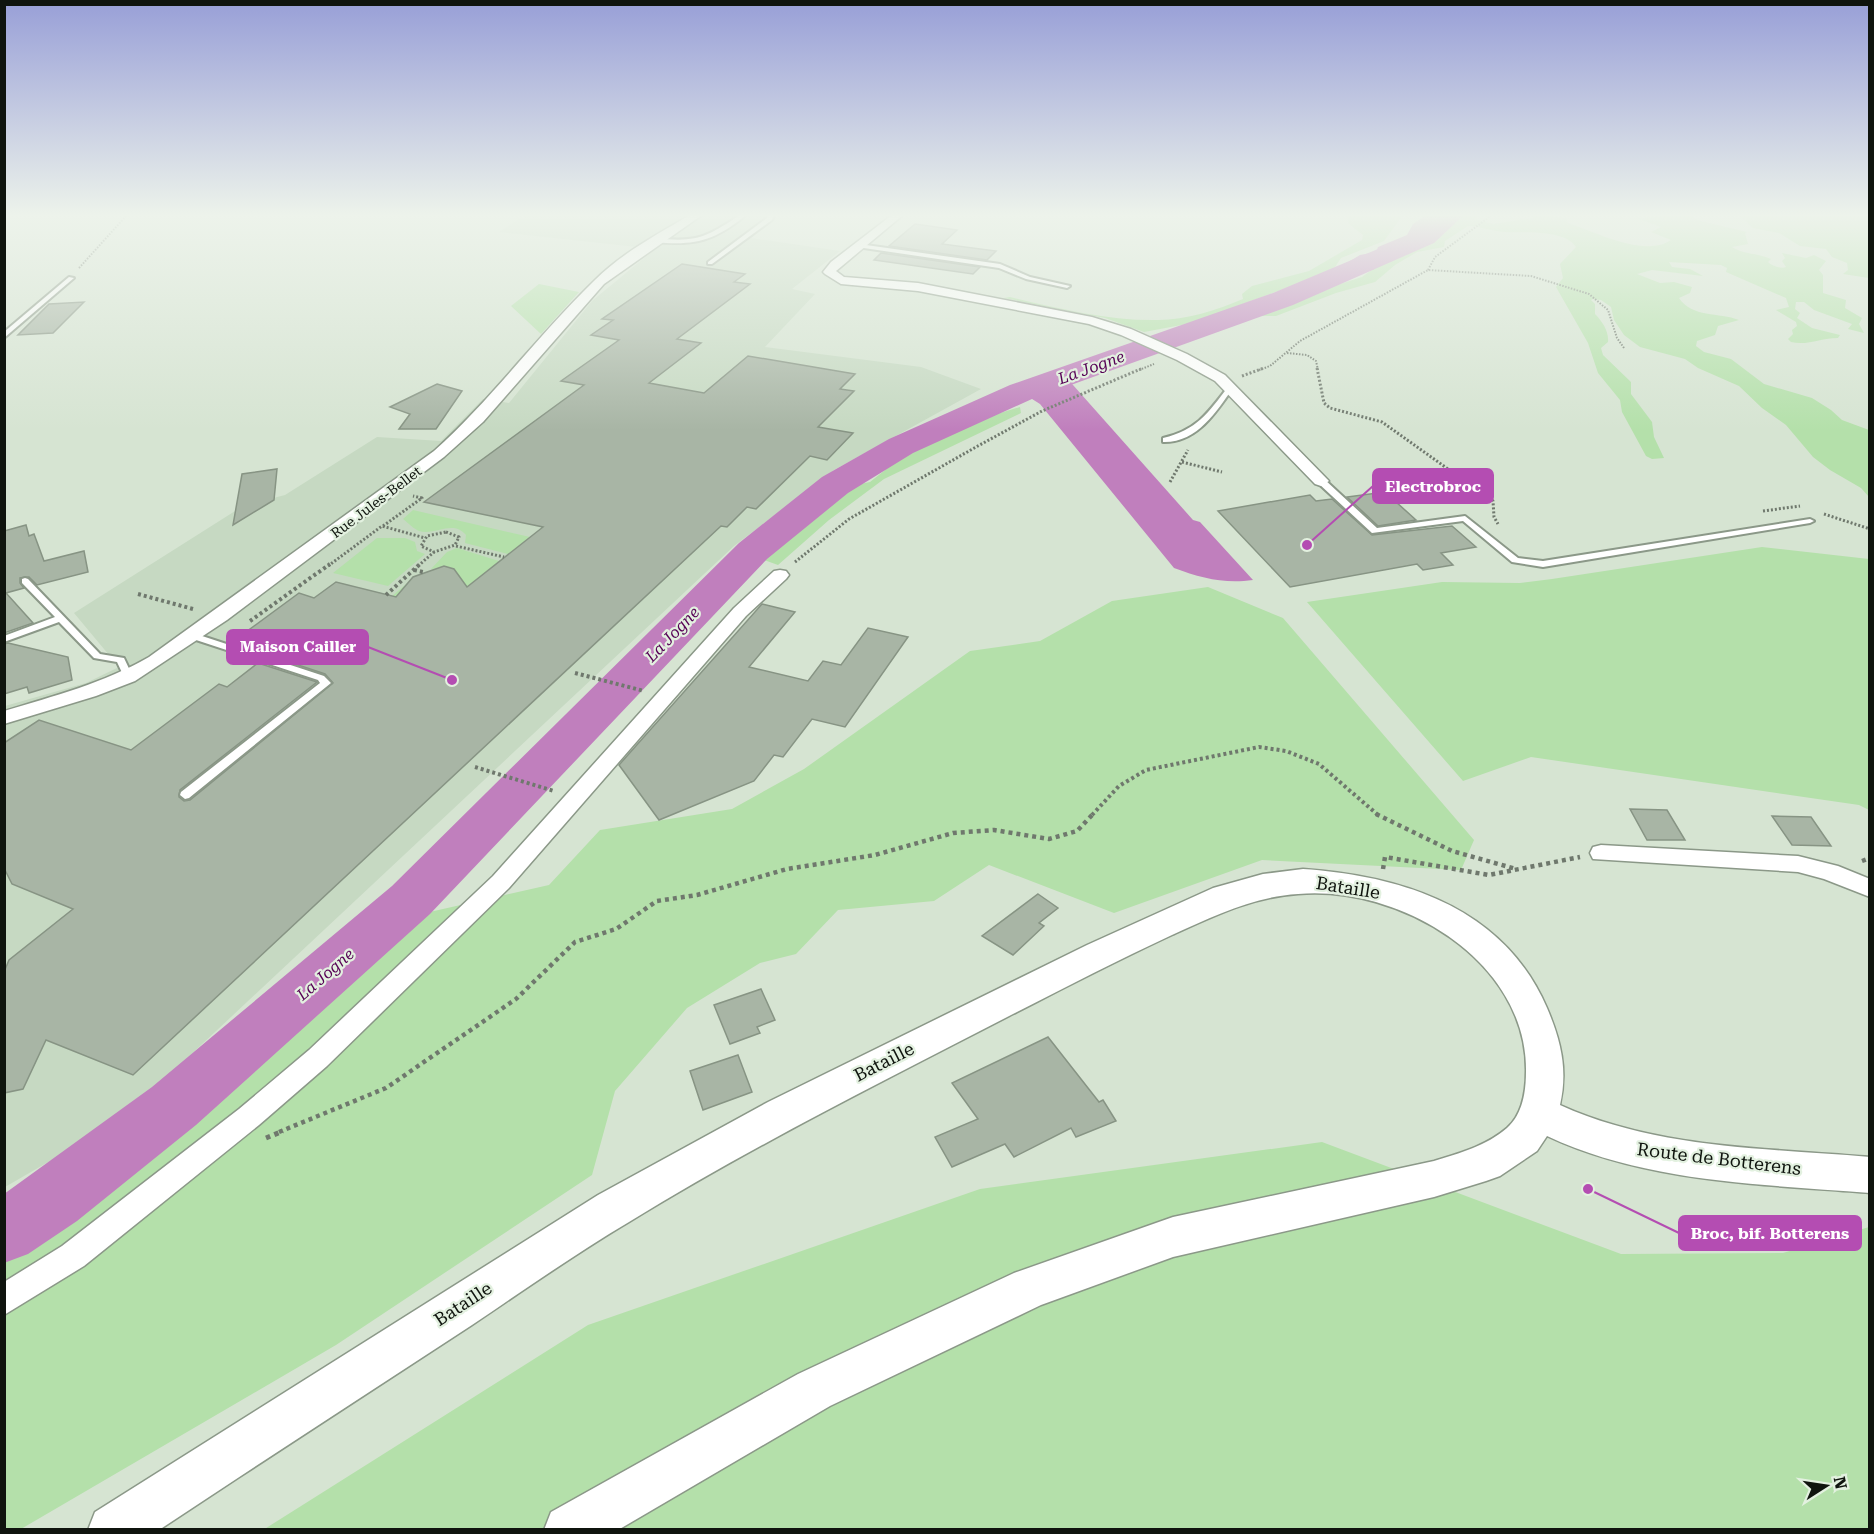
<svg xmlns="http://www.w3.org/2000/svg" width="1874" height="1534" viewBox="0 0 1874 1534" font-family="'Roboto Serif',serif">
<rect width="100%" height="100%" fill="#d6e4d2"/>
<polygon fill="#c6d9c2" points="526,215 778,215 751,238 840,251 792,289 815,294 765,347 921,367 981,389 834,470 734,546 121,1120 5,1187 5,706 86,683 119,667 74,613 243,506 285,495 377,437 441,441 483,399 509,403 592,301 655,249 499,232"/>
<g fill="#b4e0aa">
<path d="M1347,215H1403L1384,241L1341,258L1335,267L1324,274L1192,323L1144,332L1105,318L1004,298L1010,297C1057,308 1109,321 1158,320C1186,320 1217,310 1243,299L1242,294L1252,286L1309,271L1362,240L1363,235L1349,224Z"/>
<path d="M1465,215H1477V220L1493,224L1533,218L1537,215L1566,218L1568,223C1596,232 1645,258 1671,240L1651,232L1661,227L1637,218L1687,215L1701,221L1747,232L1745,233L1748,244L1732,247C1745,255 1758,253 1771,259L1768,262C1772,266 1781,269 1786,267L1782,261L1785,258L1782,253L1806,258L1814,255L1826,261L1819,270L1823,275V293L1846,300L1845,308L1862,318L1859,324L1864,333L1848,329L1852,324L1814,310L1804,302H1796L1795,309L1800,313L1797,318L1812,328L1840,335L1838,338C1821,338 1807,346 1791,342L1788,339L1793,334L1792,330L1797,326L1796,322L1776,310L1789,307L1786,298L1726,272L1727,268L1721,265L1669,262L1672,267L1690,269L1703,276L1652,270L1637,274L1660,283L1674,282L1692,287L1690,293L1679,298C1692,318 1719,312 1739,320L1718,326L1715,335L1697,341L1696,346L1704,352L1731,359L1764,384L1812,398L1831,410L1842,420L1869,430V497L1861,488L1830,470L1813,457L1786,425L1762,408L1739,386L1698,368L1685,359L1640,347L1624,335L1614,320L1611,307L1601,300L1593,299L1591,300L1595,304V314C1602,321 1609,331 1608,342L1601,348L1603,355L1631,382V394L1652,422L1654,437L1664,458L1652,459L1646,456L1622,412L1620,400L1598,373L1588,343L1556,287L1563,278L1560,264L1576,247C1565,229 1522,233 1505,232C1492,231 1480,226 1468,226L1445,241L1444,247L1417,252L1395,265L1375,282L1336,293L1276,316H1259L1318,291L1362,277L1388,258L1409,250Z"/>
<polygon points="1739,215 1869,215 1869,278 1843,274 1848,270 1847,263 1832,257 1826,249 1800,246 1779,233 1753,228"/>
<polygon points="539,284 579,292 541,334 511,306"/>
<polygon points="1020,407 1021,413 884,479 829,520 778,565 756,557 767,541 835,489 870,482 904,455 926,444 987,417"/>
<path d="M413,510L530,537L508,554L465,543L466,535C453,519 435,536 419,531C414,529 408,523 403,519Z"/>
<polygon points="377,538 405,538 415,542 417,551 425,554 388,586 333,573"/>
<polygon points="1762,547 1869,559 1869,810 1859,805 1531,757 1463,781 1307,602 1442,582 1520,583 1552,579"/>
<polygon points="457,548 499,561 441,609 392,596 411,580 456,575 456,572 450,567 431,569 447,552"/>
<polygon points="1208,587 1283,618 1474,840 1461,870 1262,860 1114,913 989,865 934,901 838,910 796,954 760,963 687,1008 615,1091 592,1175 336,1345 21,1529 5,1529 4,1258 399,919 549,885 600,830 732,809 804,769 970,651 1040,641 1112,601"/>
<polygon points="1322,1142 1621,1254 1783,1253 1869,1227 1869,1529 263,1530 588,1325 980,1189"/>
</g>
<g fill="#c07fbd">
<polygon points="1426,215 1465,215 1409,250 1388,258 1373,270 1350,265 1350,261 1360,255 1376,252 1378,247 1407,235 1413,224"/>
<path d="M1065,376L1193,520L1200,522L1253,580C1224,584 1201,578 1174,568L1040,404L1021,392Z"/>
</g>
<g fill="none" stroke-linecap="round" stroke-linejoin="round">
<polygon fill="#c07fbd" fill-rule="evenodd" points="1437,215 1464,215 1434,243 1293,305 1032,399 913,453 848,493 767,559 430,914 196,1125 77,1221 28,1254 4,1263 4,1194 152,1087 392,886 739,543 822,477 889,439 1010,385 1273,293 1416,233"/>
</g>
<g fill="#a8b5a5" stroke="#879484" stroke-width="1.5">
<polygon points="915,224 957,230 942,244 996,251 987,260 889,246"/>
<polygon points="881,253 980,267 973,274 874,260"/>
<polygon points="682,264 745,274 734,282 750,284 677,339 701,343 649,383 704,393 748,356 855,374 840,389 854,391 818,427 853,433 827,460 810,456 756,509 747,507 727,527 721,526 133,1075 46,1040 23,1089 4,1093 4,972 9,960 73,909 12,884 4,868 4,743 39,720 131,750 219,684 227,687 258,663 317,682 180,790 179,797 184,801 190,800 333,683 325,674 268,655 279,647 260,642 265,637 246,632 299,593 314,598 336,582 396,597 413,577 444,566 454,569 467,587 543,527 424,502 584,385 561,381 619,340 591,335 613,320 602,319"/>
<polygon points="84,302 53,333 18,335 49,304"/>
<polygon points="437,384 462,391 436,429 399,429 410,414 390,407"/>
<polygon points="277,469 274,500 233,525 242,474"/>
<polygon points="1385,492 1416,520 1378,526 1347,497"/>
<polygon points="1310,495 1316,501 1332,499 1372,535 1452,526 1476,547 1441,553 1453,565 1423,570 1417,564 1290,587 1218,511"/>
<polygon points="26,525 29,536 34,534 44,561 84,551 88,572 37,585 29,577 20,578 20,583 24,588 6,593 33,623 4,633 4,531"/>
<polygon points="762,604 795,612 749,667 808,681 823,661 841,665 868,628 908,637 845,727 812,719 783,757 774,755 754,781 659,820 619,765"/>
<polygon points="8,643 68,657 72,680 29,693 27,687 4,694 4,644"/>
<polygon points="1630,809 1667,810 1685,840 1647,840"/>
<polygon points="1772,816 1811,817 1831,846 1792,845"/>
<polygon points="1038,894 1058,908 1039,923 1044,926 1013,955 982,936"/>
<polygon points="761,989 775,1020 757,1027 760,1033 730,1044 714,1005"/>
<polygon points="1048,1037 1099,1102 1103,1100 1116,1121 1076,1137 1071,1128 1014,1157 1005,1144 952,1167 935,1137 978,1119 952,1083"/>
<polygon points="738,1055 752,1092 703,1110 690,1071"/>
</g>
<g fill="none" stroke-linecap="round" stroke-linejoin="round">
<defs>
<g id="service">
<path d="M740,215H746C715,241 694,246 655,242L652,240L655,238C696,243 707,237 740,215Z"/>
<polygon points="769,215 774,215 772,220 712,264 708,264 708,262 767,218"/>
<polygon points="859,244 1000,264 1030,277 1070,286 1067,288 1026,279 999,268 857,247 857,245"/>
<polygon points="69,277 74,278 4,338 4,332"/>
<path d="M1228,387L1233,388C1216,412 1197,443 1163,442V438C1197,430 1208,413 1228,387Z"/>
<polygon points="1318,479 1324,479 1377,528 1465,516 1518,558 1543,561 1810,519 1814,521 1810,523 1543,567 1512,562 1463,521 1372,533 1318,483"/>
<polygon points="25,578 28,579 100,654 124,658 133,677 131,679 125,679 117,662 94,658 59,622 4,642 4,636 55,617 22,583 22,579"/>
<polygon points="193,633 324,676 331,683 189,798 185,799 180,795 181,792 320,683 318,680 190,638 188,636"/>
</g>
<g id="minor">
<path d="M690,215H702L604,284L483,422L444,457L227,620L135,681L96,696L4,724V711C54,696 104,683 149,657L434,451C493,398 538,335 595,280C622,253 658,234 690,215Z"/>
<polygon points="892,215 903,215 836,271 844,277 918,283 1092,317 1131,329 1187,354 1225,375 1329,481 1321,486 1315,484 1215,381 1177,360 1121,335 1089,324 918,291 841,284 825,274 823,272 831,262"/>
<polygon points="780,570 786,571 789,575 786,579 746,616 509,888 327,1066 259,1125 84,1266 4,1315 4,1282 62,1246 239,1109 309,1050 493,876 734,608 774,571"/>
<polygon points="1601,845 1798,856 1838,866 1870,879 1870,897 1824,879 1798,872 1593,859 1590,853 1593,847"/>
</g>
<path id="secondary" d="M1303,869C1404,876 1504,908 1547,1008C1561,1041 1568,1070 1560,1105C1657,1149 1766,1148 1870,1157V1193C1761,1184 1647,1183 1547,1136L1537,1151L1500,1176L1486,1181L1434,1197L1173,1257L1041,1305L830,1406L618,1530H544L551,1512L798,1374L1014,1273L1173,1217L1434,1161C1460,1153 1486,1146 1507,1128C1523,1114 1526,1091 1526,1071C1527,960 1399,885 1298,894C1252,897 1214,916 1172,935C1118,960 1066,987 1013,1014C883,1081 753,1146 629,1222C575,1254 524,1290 472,1325C368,1393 263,1461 159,1530H88L95,1512L598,1195L768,1102L1087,945L1213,888L1263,874Z"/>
</defs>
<use href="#service" stroke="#8b9888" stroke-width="4"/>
<use href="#minor" stroke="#8b9888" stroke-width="3"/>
<use href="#secondary" stroke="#8b9888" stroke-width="3"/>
<g stroke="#6f786d" stroke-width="2" stroke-dasharray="1.5 1.5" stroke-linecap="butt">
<polyline points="79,268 127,215"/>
<polyline points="1428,270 1435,257 1492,215"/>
<polyline points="1287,353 1307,355 1316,361 1318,370"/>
<polyline points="1139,370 1154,364"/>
<polyline points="1259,370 1270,366 1300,341 1428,270 1531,276 1589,294 1608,310 1617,338 1624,348"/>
</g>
<g stroke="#6f786d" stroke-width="3" stroke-dasharray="2 2" stroke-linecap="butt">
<polyline points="1317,368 1324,403 1330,408 1382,422 1493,501 1494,517 1498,524"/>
<polyline points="1242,376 1264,368"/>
<polyline points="1182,462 1222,472"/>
<polyline points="1170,482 1188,450"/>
<polyline points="1763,511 1800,506"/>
<polyline points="1824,514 1870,529"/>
<polyline points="383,526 422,498 413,496"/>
<polygon points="446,532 459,537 455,545 434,552 421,546 427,536"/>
<polyline points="456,546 504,557"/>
<polyline points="795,562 849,519 976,447 1042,411 1143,368"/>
<polyline points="328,566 382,526 425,538"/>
<polyline points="418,566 434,552"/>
</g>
<g stroke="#6f786d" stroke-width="4" stroke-dasharray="3 3" stroke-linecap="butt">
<polyline points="414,570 423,572"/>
<polyline points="138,594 193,609"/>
<polyline points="386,595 420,564"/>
<polyline points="250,621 330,564"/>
<polyline points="575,673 644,691"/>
<polyline points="475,767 554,791"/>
<polyline points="1092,815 1119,786 1146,770 1259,747 1286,751 1319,764 1378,815"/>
</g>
<g stroke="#6f786d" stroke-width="4.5" stroke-dasharray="4 4" stroke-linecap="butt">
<polyline points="1376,814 1452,851 1516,869"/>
<polyline points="1862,861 1870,858"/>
<polyline points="1383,869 1385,857 1489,875 1580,857"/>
<polyline points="279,1132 386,1088 516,999 575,942 616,929 657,901 697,895 787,869 875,855 953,833 994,830 1049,839 1077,831 1093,814"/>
</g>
<polyline stroke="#6f786d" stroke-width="5" stroke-dasharray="4.5 4.5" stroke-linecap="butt" points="266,1138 283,1131"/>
<use href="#service" fill="#fff" fill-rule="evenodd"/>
<use href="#minor" fill="#fff" fill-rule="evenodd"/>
<use href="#secondary" fill="#fff" fill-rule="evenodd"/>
</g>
<linearGradient id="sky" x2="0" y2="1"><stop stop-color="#989fd7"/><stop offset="0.5" stop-color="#edf3eb"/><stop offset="1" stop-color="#edf3eb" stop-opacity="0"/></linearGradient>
<rect width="1874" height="430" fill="url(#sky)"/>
<g text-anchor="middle" stroke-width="4.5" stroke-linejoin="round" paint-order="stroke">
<g font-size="14" fill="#0f140e" stroke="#e3f1e0">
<text transform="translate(376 502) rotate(-37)" y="5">Rue Jules-Bellet</text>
</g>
<g font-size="16" font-style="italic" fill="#560155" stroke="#e3f1e0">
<text transform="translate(1091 367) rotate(-20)" y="6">La Jogne</text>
<text transform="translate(672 634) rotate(-46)" y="6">La Jogne</text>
<text transform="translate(325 974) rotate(-41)" y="6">La Jogne</text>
</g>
<g font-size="18" fill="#0f140e" stroke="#e3f1e0">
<text transform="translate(1348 888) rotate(9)" y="6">Bataille</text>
<text transform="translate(884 1062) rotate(-27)" y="6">Bataille</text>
<text transform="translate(1719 1159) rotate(7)" y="6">Route de Botterens</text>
<text transform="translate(463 1304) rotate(-33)" y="6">Bataille</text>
</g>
</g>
<path fill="none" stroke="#b44db2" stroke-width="2" d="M1307 545L1373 486M452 680L368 647M1588 1189L1679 1233"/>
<g fill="#b44db2" stroke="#e3f1e0" stroke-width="2">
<circle cx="1307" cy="545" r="6"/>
<circle cx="452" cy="680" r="6"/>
<circle cx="1588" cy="1189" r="6"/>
</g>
<g fill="#b44db2" stroke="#b44db2" stroke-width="2">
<rect x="1373" y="469" width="120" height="34" rx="6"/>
<rect x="227" y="630" width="141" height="34" rx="6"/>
<rect x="1679" y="1216" width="182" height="34" rx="6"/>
</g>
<g font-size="16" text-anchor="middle" font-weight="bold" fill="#fff">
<text x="1433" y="492">Electrobroc</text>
<text x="298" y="652">Maison Cailler</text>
<text x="1770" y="1239">Broc, bif. Botterens</text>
</g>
<rect width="1874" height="1534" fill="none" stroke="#0f140e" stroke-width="12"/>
<g transform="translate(1826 1486) rotate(78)" stroke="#e3f1e0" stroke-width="4.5" paint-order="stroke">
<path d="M0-4.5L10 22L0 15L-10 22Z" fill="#0f140e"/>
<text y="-9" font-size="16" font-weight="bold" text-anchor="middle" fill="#0f140e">N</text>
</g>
</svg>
